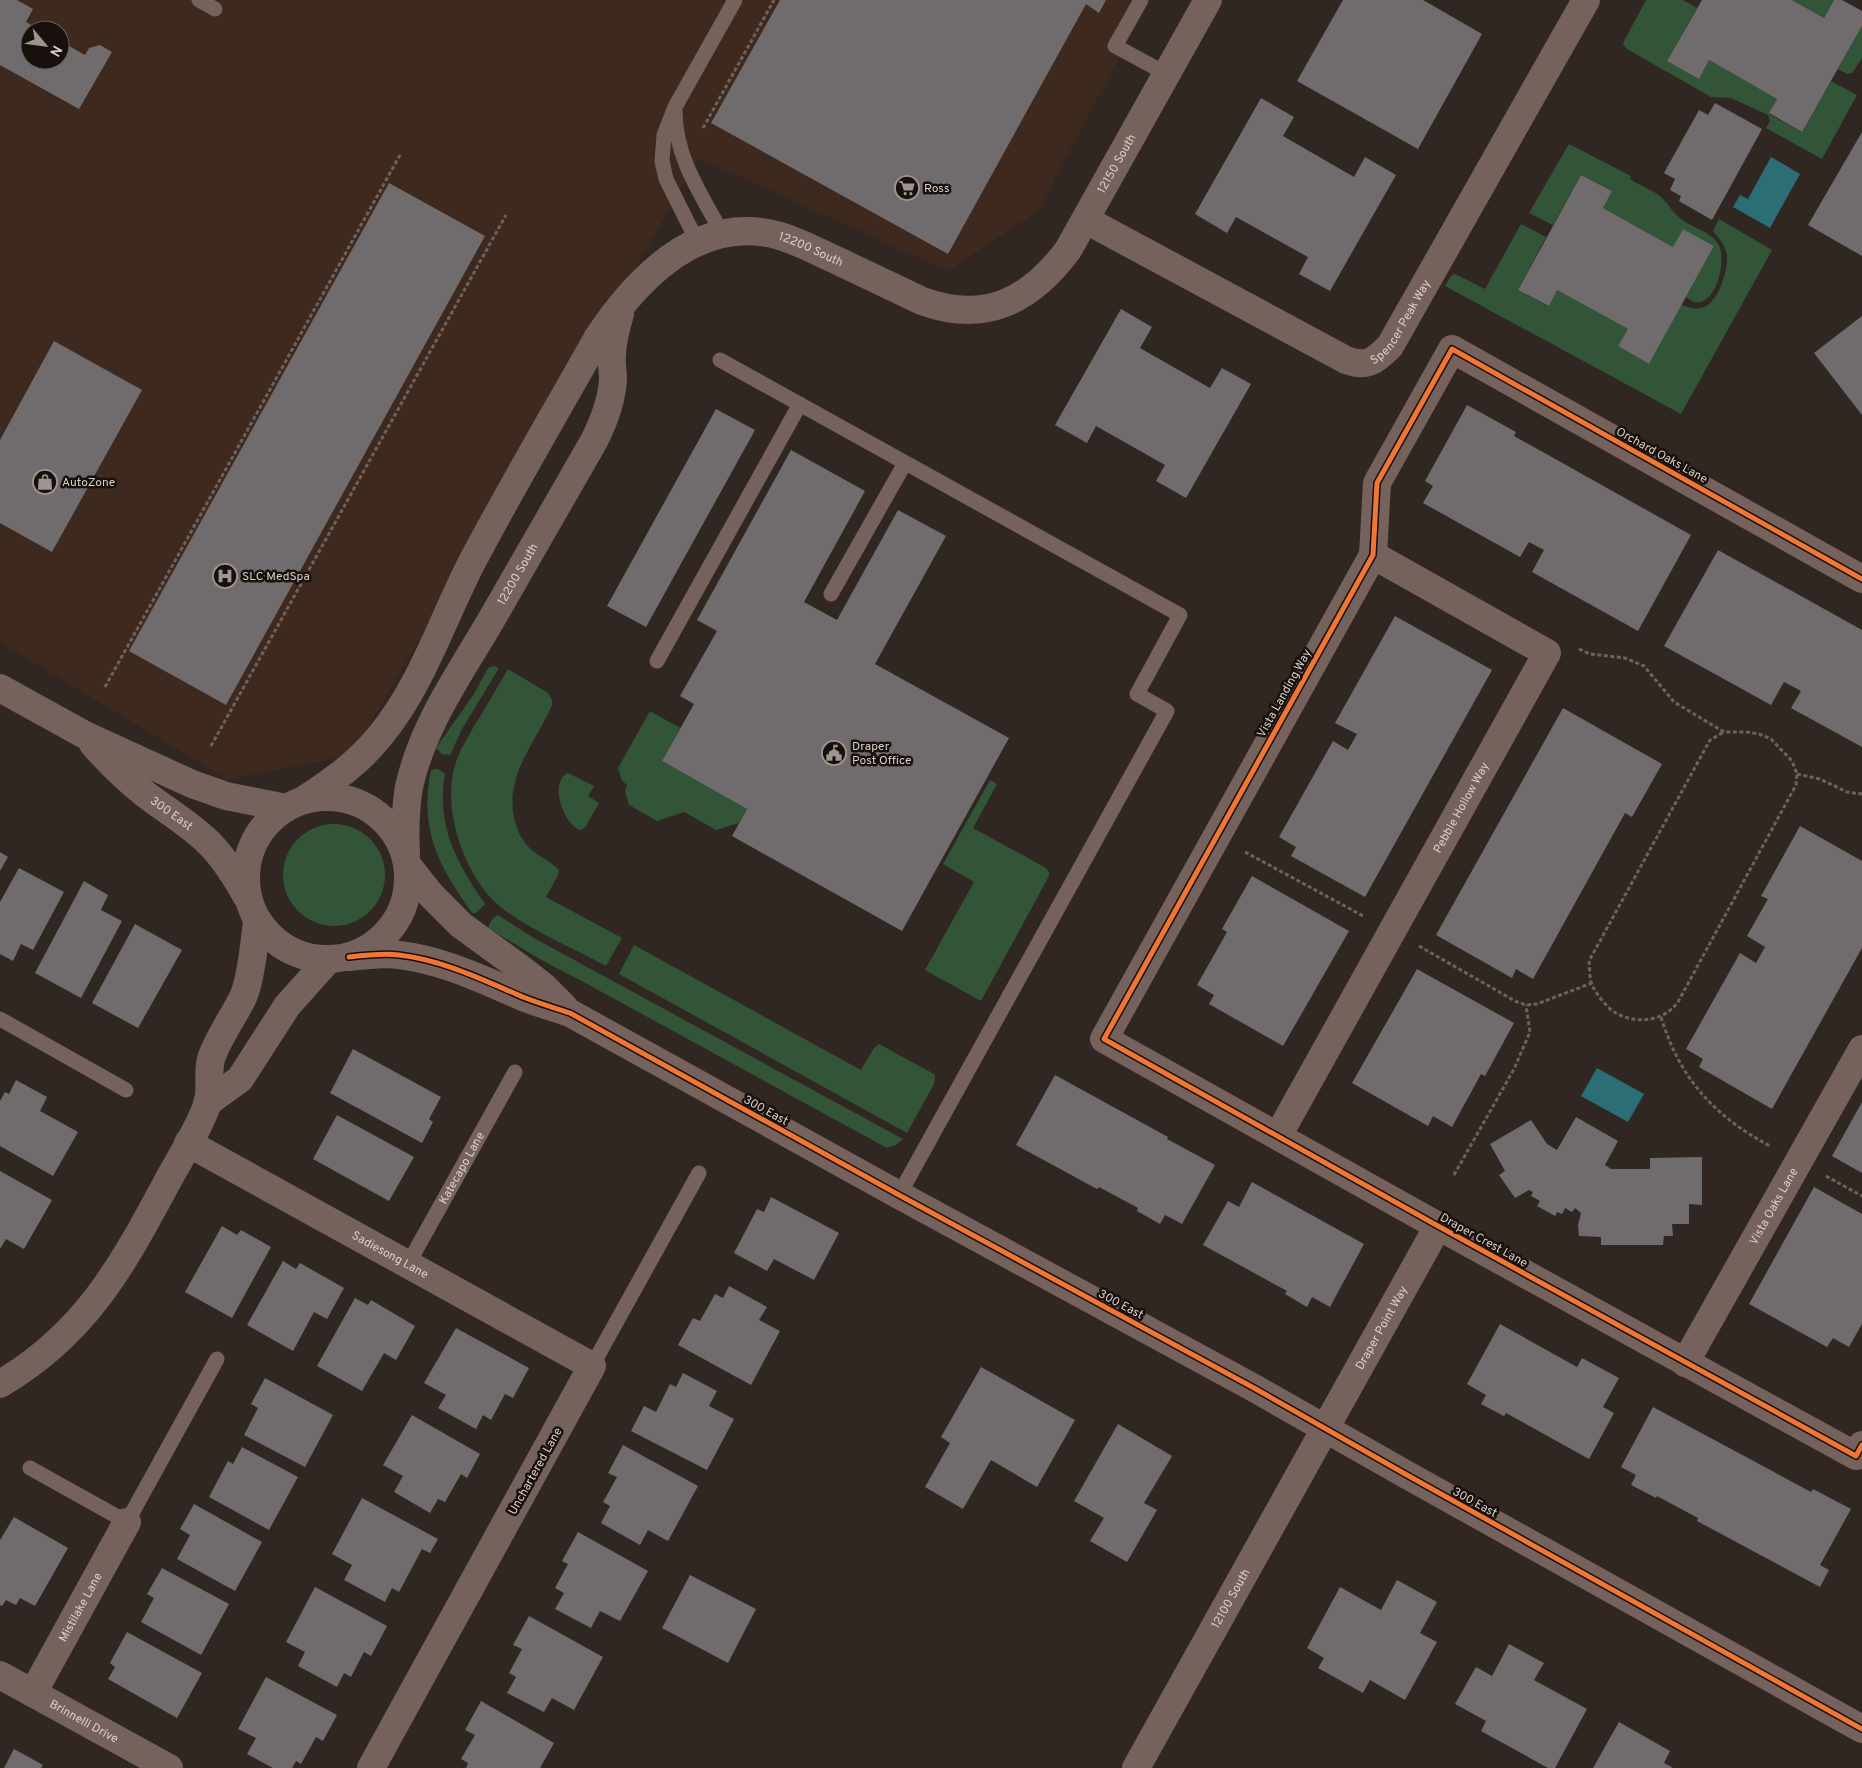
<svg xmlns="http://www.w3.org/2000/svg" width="1862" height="1768" viewBox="0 0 1862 1768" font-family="Overpass,sans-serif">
<rect width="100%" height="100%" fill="#302722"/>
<path fill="#3e291e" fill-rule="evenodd" d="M0,0H1150L1037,212L948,271L699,158L352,755L228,780L0,642ZM30,30H60V60H30Z"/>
<g fill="#315536">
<polygon points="1646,0 1683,0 1697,8 1667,61 1699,78 1709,60 1777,99 1769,114 1801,132 1831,81 1857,95 1822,159 1766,128 1770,121 1768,115 1731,98 1711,97 1627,49 1623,44 1624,41"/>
<polygon points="1792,0 1834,0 1824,18"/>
<polygon points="1862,26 1862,58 1852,73 1847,74 1838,69"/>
<path d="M1569,144L1631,176L1630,179C1640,186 1651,189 1660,196C1668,203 1673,213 1681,219C1692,228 1709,231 1717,242C1728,255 1718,299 1700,302C1694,303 1690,300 1686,297L1714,246L1683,229L1673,247L1603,208L1612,191L1581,175L1553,225L1529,213Z"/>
<path d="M1719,219L1772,250L1681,414L1445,286L1451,276L1455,274L1485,289L1521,224L1546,237L1518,290L1548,306L1557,290L1628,329L1618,346L1649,364L1681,305C1689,307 1696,311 1704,307C1719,301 1728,270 1727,255C1725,245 1719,238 1713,231Z"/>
<polygon points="494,666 499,668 462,729 450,755 442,754 436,748 474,694 488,668"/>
<path d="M508,669L548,693L552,700V705C537,741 508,770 513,812C515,824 518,834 526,844C534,855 550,860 559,870L558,875L546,897L622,938L606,966C572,948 534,932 503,909C465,880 440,808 456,762C460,750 467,739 473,728C485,709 496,689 508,669Z"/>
<polygon points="650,711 680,728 662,761 747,809 739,823 716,830 684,812 657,821 629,805 625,791 627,785 622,781 618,768"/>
<path d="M434,769H438L445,774C436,826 457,863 485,904L476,913H472C438,865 419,830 431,770Z"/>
<path d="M568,773L594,786L588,796L599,803L585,828L580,830C564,825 548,782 568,773Z"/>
<polygon points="990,780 997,784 973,828 1046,868 1049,872 1049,876 981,1001 925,970 974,882 943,864"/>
<circle cx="334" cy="875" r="51"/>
<polygon points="498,915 534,938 903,1139 896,1145 887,1148 589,985 538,958 488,928 492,919"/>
<polygon points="634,945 861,1070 874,1048 879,1044 934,1074 935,1077 934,1084 907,1133 619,974"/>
</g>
<g fill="#2b6e76">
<polygon points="1771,157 1800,174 1770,228 1733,207 1740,195 1748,199"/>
<polygon points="1597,1068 1644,1094 1628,1122 1581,1096"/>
</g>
<g fill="#706c6d">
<polygon points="0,0 17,0 33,9 26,22 40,30 30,30 30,60 60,60 60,41 85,55 89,48 100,45 112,52 79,109 0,65"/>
<polygon points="780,0 1106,0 1099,13 1086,4 948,254 711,123"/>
<polygon points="1343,0 1423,0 1482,34 1418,149 1297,81"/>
<polygon points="1702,0 1792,0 1824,18 1834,0 1842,0 1862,11 1862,26 1802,132 1769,113 1777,99 1709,60 1699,79 1667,61"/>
<polygon points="1261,98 1294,117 1283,136 1354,177 1365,157 1396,175 1330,291 1299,274 1308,257 1236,217 1227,233 1195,214"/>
<polygon points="1715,103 1762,129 1712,220 1679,201 1681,196 1670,190 1675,179 1664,173 1699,110 1708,115"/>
<polygon points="1862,132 1862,256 1808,225"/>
<polygon points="1581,175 1612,191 1603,208 1673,247 1683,229 1714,246 1649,364 1618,346 1628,329 1557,290 1549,306 1518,290"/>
<polygon points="389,183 485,236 226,705 129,651"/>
<polygon points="1121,309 1152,327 1140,348 1210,388 1222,368 1251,384 1186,498 1156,481 1165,465 1096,426 1087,443 1055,425"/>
<polygon points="1862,316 1862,415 1814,353"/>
<polygon points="54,341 142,390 52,552 0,523 0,440"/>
<polygon points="1467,405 1516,432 1514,436 1691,535 1638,631 1532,572 1544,550 1529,542 1520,557 1423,503 1433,486 1425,481"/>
<polygon points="716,409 755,430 646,627 607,606"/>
<polygon points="791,450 865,491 804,602 837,620 898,510 946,536 875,664 1009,738 902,931 732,836 747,809 662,761 694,704 680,696 717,631 697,620"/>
<polygon points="1718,550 1862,630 1862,747 1791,708 1801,691 1784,682 1771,705 1664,646"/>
<polygon points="1395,616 1492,670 1365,897 1291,856 1296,847 1279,837 1333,741 1348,750 1357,734 1335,723"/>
<polygon points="1563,708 1662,764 1632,817 1625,813 1533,979 1516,969 1512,978 1436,935"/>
<polygon points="1800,826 1862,861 1862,948 1772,1109 1699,1067 1703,1059 1686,1049 1740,953 1756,963 1765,947 1747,936 1768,899 1761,896"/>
<polygon points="0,852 8,857 0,871"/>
<polygon points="19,868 64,892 33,950 21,944 13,961 0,954 0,902"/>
<polygon points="1252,876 1349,931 1283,1046 1209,1004 1214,995 1197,985 1227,932 1222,929"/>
<polygon points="84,881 108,895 101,910 122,921 81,998 35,973"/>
<polygon points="135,924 182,950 138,1028 92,1003"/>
<polygon points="1417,969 1514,1023 1485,1076 1481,1074 1452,1127 1433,1116 1428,1126 1352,1083"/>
<polygon points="353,1049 441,1097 429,1119 433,1122 422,1143 330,1093"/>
<polygon points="1055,1075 1168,1137 1167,1139 1215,1165 1182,1224 1165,1215 1160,1224 1137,1211 1138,1208 1099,1187 1097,1189 1016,1145"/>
<polygon points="16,1080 47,1097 40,1111 78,1132 53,1176 0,1146 0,1101 5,1092 9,1094"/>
<polygon points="1862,1102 1862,1173 1832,1156"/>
<polygon points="337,1115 414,1157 389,1201 313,1159"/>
<polygon points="1576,1117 1618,1141 1605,1165 1611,1169 1650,1169 1650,1158 1702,1157 1702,1205 1689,1204 1689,1224 1672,1224 1673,1236 1664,1236 1663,1245 1601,1245 1601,1237 1579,1236 1578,1225 1581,1213 1575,1208 1572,1212 1565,1208 1562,1214 1557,1212 1555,1216 1537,1206 1540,1201 1531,1196 1533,1192 1529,1190 1515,1198 1499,1175 1505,1171 1490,1144 1531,1120 1547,1144 1557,1150"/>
<polygon points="0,1171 52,1200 24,1249 6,1239 0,1249"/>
<polygon points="1252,1182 1364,1244 1330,1307 1312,1297 1307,1307 1285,1294 1287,1291 1203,1245 1228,1201 1239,1207"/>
<polygon points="1814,1187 1862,1214 1862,1324 1849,1347 1833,1338 1827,1347 1749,1304"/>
<polygon points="771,1197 839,1233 814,1280 774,1259 767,1271 734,1253 757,1209 764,1212"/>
<polygon points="222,1226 237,1235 241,1230 271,1247 232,1318 185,1292"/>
<polygon points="283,1261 296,1269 300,1263 344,1288 327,1319 314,1312 293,1351 247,1325"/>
<polygon points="729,1286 767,1307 759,1320 780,1331 751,1385 678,1345 693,1318 700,1321 715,1294 723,1298"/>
<polygon points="355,1298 368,1305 371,1300 415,1326 396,1360 384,1353 362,1391 317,1366"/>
<polygon points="1500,1324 1577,1367 1582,1358 1619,1378 1603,1407 1614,1413 1589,1459 1506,1413 1504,1416 1481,1404 1486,1395 1467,1384"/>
<polygon points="456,1328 529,1368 513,1398 505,1394 491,1420 483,1415 476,1429 438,1408 446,1395 424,1383"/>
<polygon points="981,1367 1075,1420 1037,1487 991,1460 963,1509 925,1487 950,1443 941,1437"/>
<polygon points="683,1373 717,1391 709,1406 734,1419 707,1470 631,1431 644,1406 656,1412 670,1384 676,1387"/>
<polygon points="265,1378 333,1415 305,1467 244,1435 258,1408 251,1404"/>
<polygon points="1653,1407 1811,1492 1813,1489 1851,1509 1820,1565 1829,1570 1820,1587 1697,1521 1698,1518 1657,1496 1656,1498 1631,1485 1636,1475 1621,1467"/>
<polygon points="412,1415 480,1454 467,1478 461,1474 445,1502 438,1499 430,1513 394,1492 403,1476 383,1465"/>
<polygon points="1118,1424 1172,1456 1144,1503 1157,1510 1127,1562 1090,1541 1104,1518 1074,1501"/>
<polygon points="623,1445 698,1486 668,1541 648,1530 640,1545 601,1523 610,1506 603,1502 617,1477 608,1473"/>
<polygon points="242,1447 298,1477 269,1530 209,1497 228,1461 233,1464"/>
<polygon points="362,1498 438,1539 430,1553 422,1549 399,1592 392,1588 385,1602 344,1580 352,1565 332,1554"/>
<polygon points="194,1504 262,1542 235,1591 177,1559 190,1535 180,1529"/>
<polygon points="14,1517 68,1548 35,1606 20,1598 16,1605 6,1600 2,1606 0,1605 0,1540"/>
<polygon points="578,1532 648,1571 620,1621 600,1611 591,1628 555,1609 564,1593 555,1588 568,1564 562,1561"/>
<polygon points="162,1568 229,1604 201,1655 141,1622 154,1598 147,1594"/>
<polygon points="690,1575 756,1609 728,1663 662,1628"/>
<polygon points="1397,1580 1437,1602 1420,1633 1437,1642 1405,1700 1370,1680 1363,1693 1318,1668 1324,1658 1307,1648 1340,1587 1381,1610"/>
<polygon points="315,1587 387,1626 371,1656 364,1652 351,1677 344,1673 337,1687 298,1666 305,1652 286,1642"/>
<polygon points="529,1616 603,1657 574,1710 552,1698 544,1712 507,1693 516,1677 509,1673 522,1649 513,1645"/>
<polygon points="127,1632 202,1673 177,1718 108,1679 115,1667 110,1663"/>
<polygon points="1509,1644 1544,1663 1534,1680 1587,1709 1555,1768 1548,1768 1481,1731 1486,1721 1455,1704 1476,1667 1492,1676"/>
<polygon points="266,1677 337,1715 323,1741 316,1737 301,1764 296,1761 292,1768 273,1768 247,1754 256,1738 238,1729"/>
<polygon points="481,1701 554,1743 540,1768 466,1768 468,1763 461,1759 475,1735 465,1730"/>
<polygon points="1619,1722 1670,1751 1664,1763 1673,1768 1593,1768"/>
<polygon points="14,1749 43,1765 41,1768 4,1768"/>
</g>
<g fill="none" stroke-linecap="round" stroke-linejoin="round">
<g stroke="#6f625d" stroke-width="3" stroke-dasharray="4 2.5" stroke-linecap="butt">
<polyline points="703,128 774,0"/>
<path d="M1579,649L1590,654L1625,658L1644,666L1674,702L1724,732H1747L1759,734L1771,739L1792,761L1797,774L1796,785L1678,1002C1665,1021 1636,1025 1616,1013C1607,1008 1598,996 1593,987C1589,980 1590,969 1589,961L1710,740L1724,732"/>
<polyline points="105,687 400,155"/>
<polyline points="211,746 506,215"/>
<polyline points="1797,774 1820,779 1847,792 1862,794"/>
<polyline points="1245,852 1365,917"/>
<polyline points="1419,946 1515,1001 1526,1005 1537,1004 1592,983"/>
<path d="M1661,1017C1680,1079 1714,1116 1770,1146"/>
<polyline points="1454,1175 1514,1069 1530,1032 1526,1005"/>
<polyline points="1826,1176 1862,1196"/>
</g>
<g stroke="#76625d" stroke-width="15">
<polyline points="199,0 215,9"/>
<polyline points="1141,0 1115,46 1167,74"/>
<path d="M675,111C675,157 701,194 722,233"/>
<polyline points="697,241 666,179 662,161 664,135 675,107 735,0"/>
<polyline points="720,360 1180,615 1137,694 1167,711 899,1195"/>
<polyline points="831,594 905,463"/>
<polyline points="657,661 800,404"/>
<polyline points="0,1019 126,1090"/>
<path id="s1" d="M408,1264L515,1072"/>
<polyline points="592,1366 699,1173"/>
<polyline points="30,1468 127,1522 217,1359"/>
</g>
<g stroke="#76625d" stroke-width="28">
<path id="s2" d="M1086,220L1346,360C1367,368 1375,361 1390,346L1586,0"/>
<polyline points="1862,579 1452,349 1377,483 1373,555 1104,1039 1438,1226 1856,1456 1862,1445"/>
<path id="s3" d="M1278,1136L1547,653L1373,555"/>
<path id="s4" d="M188,1143L592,1366L371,1768"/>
<path id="s5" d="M1685,1363L1862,1049"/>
<path id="s6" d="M0,1675L169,1768"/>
<path id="s7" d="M33,1693L127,1522"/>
<path id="s8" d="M1136,1768L1438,1226"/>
</g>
<g stroke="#76625d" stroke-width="28">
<polyline points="0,688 85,735 192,784 226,796 286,808"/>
<path id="s9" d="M93,744C109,762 126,779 145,794C167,811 190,824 209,843C225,859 236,877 247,897"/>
<circle cx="327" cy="878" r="81"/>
<path id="s10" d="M305,799C333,781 359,762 380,736C422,685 442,620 472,562C512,486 556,412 598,337C639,276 700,213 780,236C800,242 818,252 836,260C865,274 893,287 922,301C985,324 1030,301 1068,250L1208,0"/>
<path id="s11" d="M406,855C405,833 405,810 409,787C423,723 462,671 494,615C527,557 561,499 594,441C604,421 612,401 613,379C613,371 611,363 612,355C612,341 616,328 620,314"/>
<polyline points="408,866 431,895 461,925 520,968 543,986 564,1007"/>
<path d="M349,957C366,955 383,953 399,955C443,960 483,980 523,997C538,1003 555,1008 570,1013L899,1195L1254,1388L1407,1475L1862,1729"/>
<polyline points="207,1103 240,1079 287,1006 328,960"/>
<path d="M0,1384C84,1335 121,1268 165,1186C179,1159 197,1133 207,1105C212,1091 207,1073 211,1059C217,1039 235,1015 244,995C251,977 255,940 257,920"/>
</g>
<defs>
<g id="cycleway">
<polyline points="1862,579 1452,349 1377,483 1373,555 1104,1039 1438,1226 1856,1456 1862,1445"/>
<path d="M349,957C366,955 383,953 399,955C443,960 483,980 523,997C538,1003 555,1008 570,1013L899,1195L1254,1388L1407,1475L1862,1729"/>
</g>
</defs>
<use href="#cycleway" stroke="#18100c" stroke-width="8"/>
<use href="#cycleway" stroke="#f07635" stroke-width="5"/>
</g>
<defs>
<symbol id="supermarket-ring" viewBox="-11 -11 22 22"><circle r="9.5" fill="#18100c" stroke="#9f948f" stroke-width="1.5"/><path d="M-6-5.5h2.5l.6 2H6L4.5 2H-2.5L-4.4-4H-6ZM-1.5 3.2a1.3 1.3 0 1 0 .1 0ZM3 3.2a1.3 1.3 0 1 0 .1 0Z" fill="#9f948f"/></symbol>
<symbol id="shop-ring" viewBox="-11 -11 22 22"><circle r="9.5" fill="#18100c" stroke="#9f948f" stroke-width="1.5"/><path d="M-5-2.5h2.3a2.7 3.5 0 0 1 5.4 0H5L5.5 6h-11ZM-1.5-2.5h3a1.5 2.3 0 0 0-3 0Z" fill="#9f948f"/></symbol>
<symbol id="hospital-ring" viewBox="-11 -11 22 22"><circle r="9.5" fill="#18100c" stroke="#9f948f" stroke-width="1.5"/><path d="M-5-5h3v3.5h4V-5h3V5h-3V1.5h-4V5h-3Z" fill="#9f948f"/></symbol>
<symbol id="civic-ring" viewBox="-11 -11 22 22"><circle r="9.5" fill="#18100c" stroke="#9f948f" stroke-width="1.5"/><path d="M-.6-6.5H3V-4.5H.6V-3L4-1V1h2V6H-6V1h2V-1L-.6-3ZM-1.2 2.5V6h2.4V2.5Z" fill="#9f948f"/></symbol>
</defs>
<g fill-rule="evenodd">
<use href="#supermarket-ring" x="893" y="174" width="28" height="28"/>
<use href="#shop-ring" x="31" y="468" width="28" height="28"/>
<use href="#hospital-ring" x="211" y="562" width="28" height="28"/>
<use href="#civic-ring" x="820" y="739" width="28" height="28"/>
</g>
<g text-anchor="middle" stroke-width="5" stroke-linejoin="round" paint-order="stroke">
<g font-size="12" fill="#dbcfc9" stroke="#18100c">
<text dy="4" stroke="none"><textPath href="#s10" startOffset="1201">12150 South</textPath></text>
<text dy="4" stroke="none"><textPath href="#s10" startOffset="811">12200 South</textPath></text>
<text dy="4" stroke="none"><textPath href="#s2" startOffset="371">Spencer Peak Way</textPath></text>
<text transform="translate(1662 455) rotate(29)" y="4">Orchard Oaks Lane</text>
<text dy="4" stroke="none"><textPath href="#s11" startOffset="308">12200 South</textPath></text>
<text transform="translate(1284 693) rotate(-61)" y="4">Vista Landing Way</text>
<text dy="4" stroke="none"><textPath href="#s3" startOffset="376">Pebble Hollow Way</textPath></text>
<text dy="4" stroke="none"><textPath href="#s9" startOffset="105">300 East</textPath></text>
<text transform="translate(766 1110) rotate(29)" y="4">300 East</text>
<text dy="4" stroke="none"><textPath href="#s1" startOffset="110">Katecapo Lane</textPath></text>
<text dy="4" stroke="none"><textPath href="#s5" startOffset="180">Vista Oaks Lane</textPath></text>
<text transform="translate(1484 1240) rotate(29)" y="4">Draper Crest Lane</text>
<text dy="4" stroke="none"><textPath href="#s4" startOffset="231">Sadiesong Lane</textPath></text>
<text transform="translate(1121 1304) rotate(28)" y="4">300 East</text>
<text dy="4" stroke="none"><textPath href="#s8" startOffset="504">Draper Point Way</textPath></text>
<text transform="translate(535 1471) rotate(-61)" y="4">Unchartered Lane</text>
<text transform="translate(1475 1502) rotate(29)" y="4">300 East</text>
<text dy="4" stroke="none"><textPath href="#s8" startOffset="194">12100 South</textPath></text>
<text dy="4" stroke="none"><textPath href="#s7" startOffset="98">Mistilake Lane</textPath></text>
<text dy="4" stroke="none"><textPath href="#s6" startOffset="96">Brinnelli Drive</textPath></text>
</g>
<g font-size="12" fill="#dbcfc9" stroke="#18100c" text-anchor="start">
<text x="924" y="192">Ross</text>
<text x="62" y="486">AutoZone</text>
<text x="242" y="580">SLC MedSpa</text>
<text x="852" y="750">Draper<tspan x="852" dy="14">Post Office</tspan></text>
</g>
</g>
<g transform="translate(45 45) rotate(119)"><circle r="24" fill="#18100c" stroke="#665c58"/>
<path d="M0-4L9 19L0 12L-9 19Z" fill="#9f948f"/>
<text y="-8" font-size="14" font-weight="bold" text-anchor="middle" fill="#dbcfc9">N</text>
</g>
</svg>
